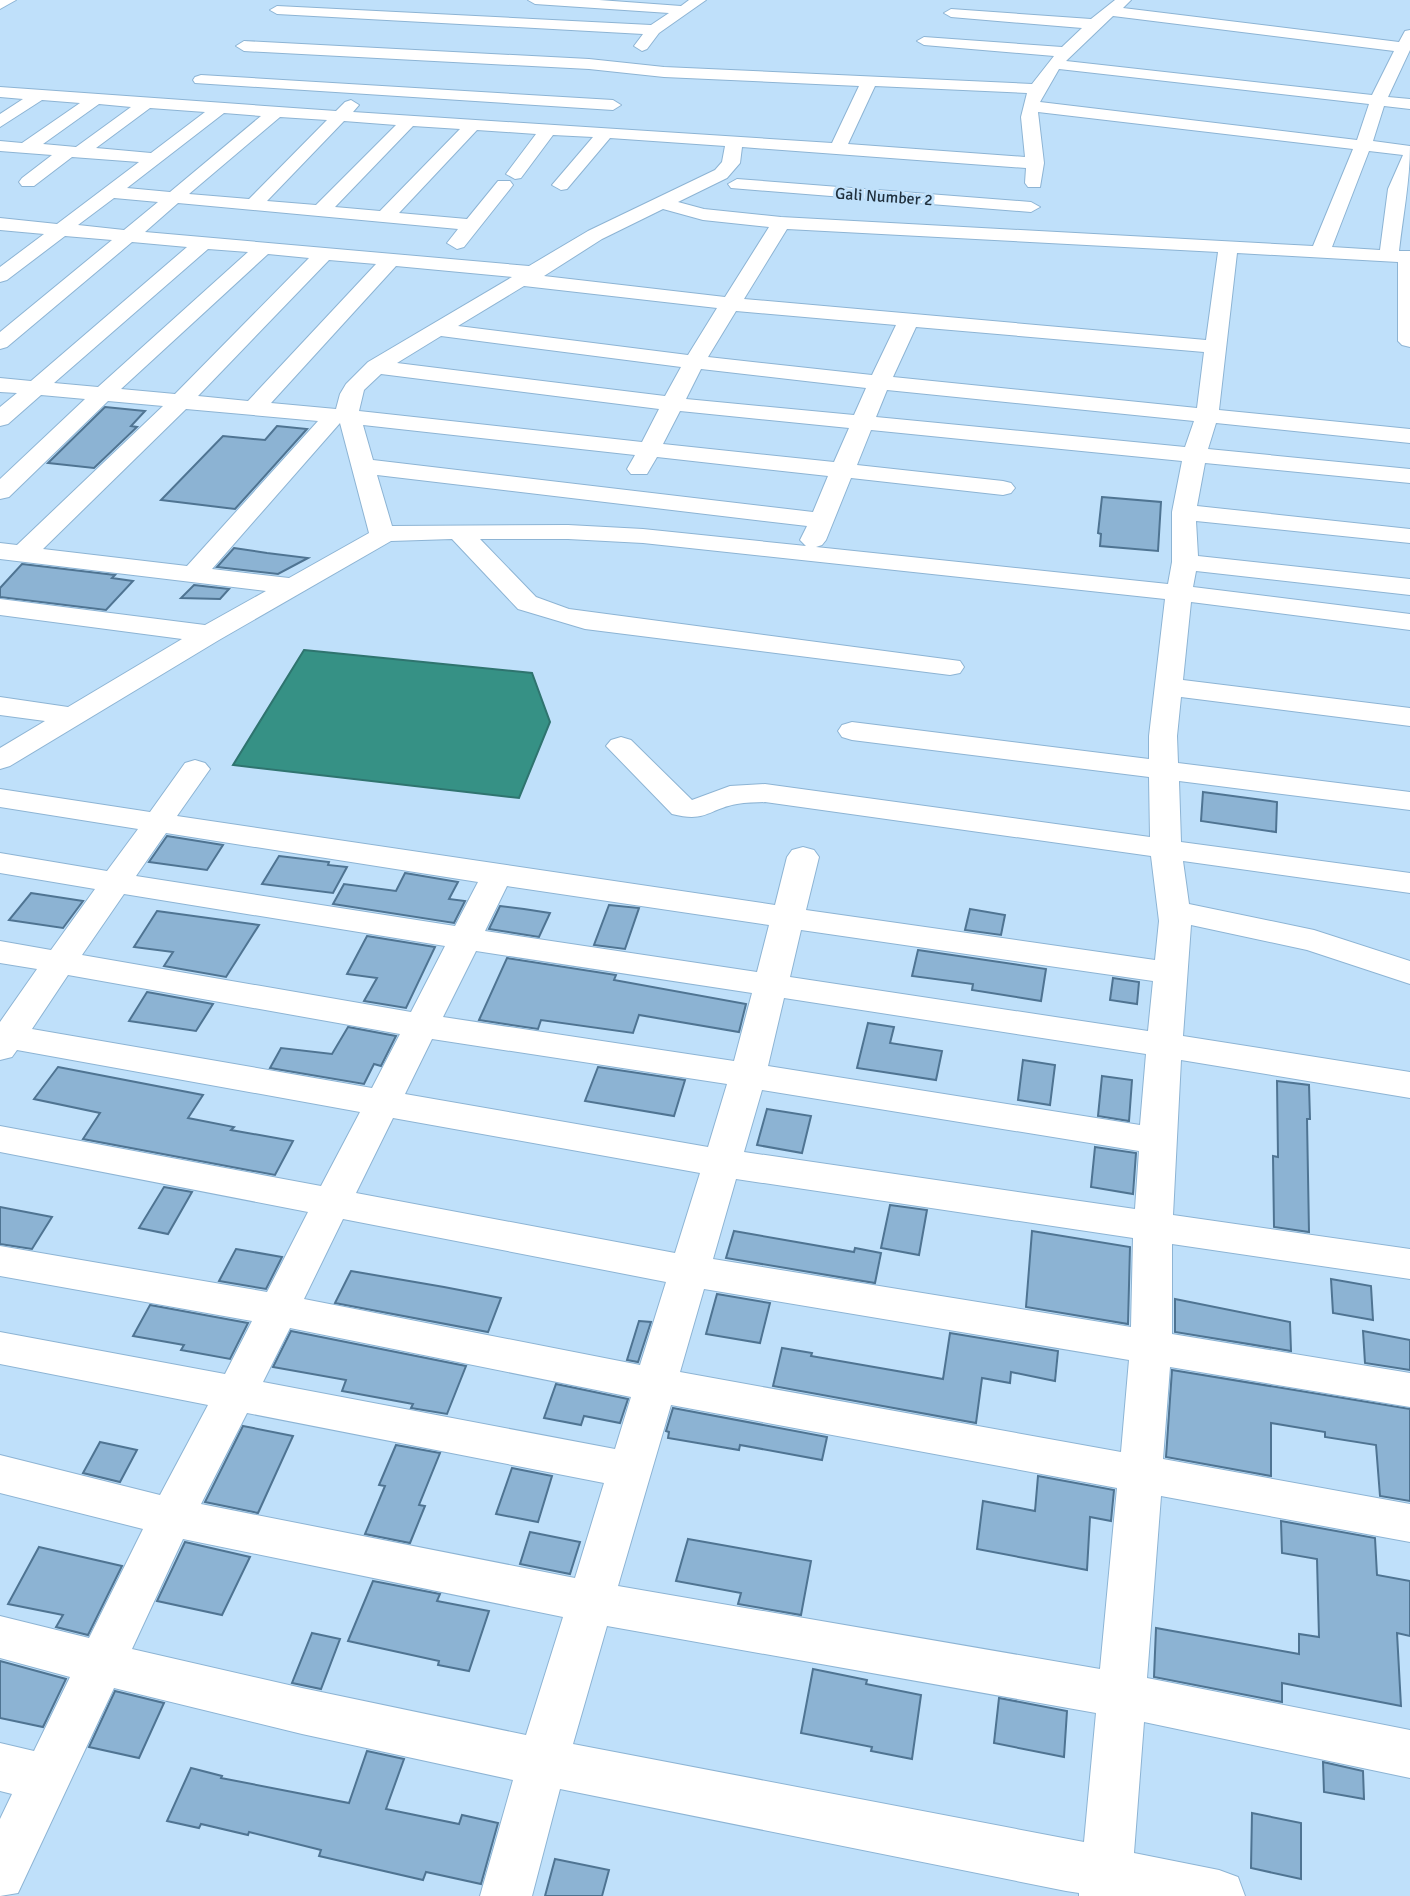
<svg xmlns="http://www.w3.org/2000/svg" width="1410" height="1896" viewBox="0 0 1410 1896" font-family="Signika,sans-serif">
<rect width="100%" height="100%" fill="#bfe0fa"/>
<polygon fill="#369185" stroke="#2f746f" stroke-width="2" points="304,650 532,673 550,722 519,798 233,765"/>
<g fill="#8cb3d3" stroke="#4f7492" stroke-width="2">
<polygon points="105,407 145,411 131,426 137,427 94,468 48,463"/>
<polygon points="277,426 307,429 235,509 161,500 223,436 265,440"/>
<polygon points="1102,497 1161,502 1158,551 1100,546 1101,534 1098,533"/>
<polygon points="234,548 267,553 308,558 278,574 217,567"/>
<polygon points="22,564 115,575 112,578 133,581 106,610 0,597 0,588"/>
<polygon points="194,585 229,589 220,599 181,598"/>
<polygon points="1203,792 1277,802 1276,832 1201,821"/>
<polygon points="167,836 223,845 207,870 149,862"/>
<polygon points="279,856 329,862 328,865 347,867 333,893 262,884"/>
<polygon points="405,873 458,882 449,899 465,901 454,923 333,904 344,884 396,891"/>
<polygon points="31,893 83,901 63,928 9,920"/>
<polygon points="609,905 639,908 625,949 594,945"/>
<polygon points="500,906 524,909 550,913 539,937 489,929"/>
<polygon points="970,909 1005,915 1001,935 965,930"/>
<polygon points="157,911 259,925 226,977 164,966 173,952 134,947"/>
<polygon points="367,936 435,947 406,1008 364,1001 377,978 347,974"/>
<polygon points="918,950 1046,969 1041,1001 972,990 973,984 912,976"/>
<polygon points="507,958 616,975 614,980 746,1004 739,1032 639,1015 633,1033 541,1020 538,1029 479,1020"/>
<polygon points="1113,978 1139,982 1137,1004 1110,1000"/>
<polygon points="147,992 213,1004 196,1031 129,1021"/>
<polygon points="868,1023 894,1027 890,1043 942,1051 936,1080 857,1068"/>
<polygon points="348,1027 396,1036 381,1066 374,1064 364,1084 270,1068 281,1048 332,1054"/>
<polygon points="1023,1060 1055,1065 1050,1105 1018,1100"/>
<polygon points="58,1067 203,1095 188,1118 234,1127 231,1130 293,1141 275,1175 83,1139 100,1113 34,1099"/>
<polygon points="598,1067 685,1080 674,1116 585,1101"/>
<polygon points="1102,1076 1132,1080 1129,1121 1098,1116"/>
<polygon points="1277,1081 1309,1085 1310,1119 1307,1119 1309,1232 1274,1227 1273,1156 1278,1157"/>
<polygon points="767,1109 811,1116 802,1153 757,1145"/>
<polygon points="1095,1147 1136,1153 1133,1194 1091,1187"/>
<polygon points="164,1187 192,1192 168,1234 139,1228"/>
<polygon points="890,1205 927,1210 919,1255 881,1248"/>
<polygon points="0,1207 52,1217 32,1249 0,1244"/>
<polygon points="734,1231 854,1252 855,1248 881,1253 875,1283 726,1258"/>
<polygon points="1032,1231 1130,1247 1128,1324 1026,1307"/>
<polygon points="236,1249 282,1257 266,1289 219,1281"/>
<polygon points="351,1271 444,1287 501,1298 488,1332 335,1303"/>
<polygon points="1331,1279 1371,1286 1373,1320 1333,1313"/>
<polygon points="717,1294 770,1303 760,1343 706,1334"/>
<polygon points="1175,1299 1290,1322 1291,1351 1175,1332"/>
<polygon points="150,1305 248,1323 230,1359 181,1350 184,1345 133,1336"/>
<polygon points="639,1321 651,1322 638,1362 627,1360"/>
<polygon points="291,1331 466,1366 447,1414 411,1408 413,1404 342,1391 346,1380 273,1367"/>
<polygon points="1363,1331 1410,1340 1410,1370 1365,1363"/>
<polygon points="950,1333 1058,1351 1055,1381 1011,1372 1010,1383 982,1378 976,1423 773,1386 782,1348 812,1353 811,1356 943,1379"/>
<polygon points="1172,1370 1410,1409 1410,1501 1380,1496 1376,1445 1325,1437 1325,1432 1271,1423 1271,1476 1166,1457"/>
<polygon points="556,1384 628,1399 620,1423 584,1416 581,1425 544,1418"/>
<polygon points="673,1408 827,1437 822,1460 740,1445 739,1450 668,1438 669,1432 666,1431"/>
<polygon points="243,1426 293,1436 258,1513 205,1502"/>
<polygon points="100,1442 137,1450 120,1482 83,1473"/>
<polygon points="396,1445 440,1453 419,1505 425,1506 410,1543 365,1534 385,1486 379,1485"/>
<polygon points="512,1468 552,1476 538,1522 496,1514"/>
<polygon points="1038,1476 1114,1490 1111,1521 1090,1517 1087,1570 977,1549 983,1501 1035,1511"/>
<polygon points="1281,1521 1375,1538 1377,1575 1410,1581 1410,1636 1397,1633 1401,1706 1282,1683 1282,1702 1154,1677 1156,1628 1299,1654 1299,1634 1319,1637 1317,1559 1282,1553"/>
<polygon points="530,1532 580,1542 570,1574 520,1564"/>
<polygon points="688,1539 811,1561 801,1615 738,1604 741,1593 676,1581"/>
<polygon points="185,1542 250,1557 222,1615 157,1601"/>
<polygon points="39,1547 122,1566 88,1635 56,1627 63,1615 8,1604"/>
<polygon points="373,1581 440,1594 437,1601 489,1611 469,1671 438,1665 439,1661 348,1641"/>
<polygon points="312,1633 340,1639 321,1689 292,1683"/>
<polygon points="0,1661 66,1679 43,1727 0,1718"/>
<polygon points="813,1669 867,1680 866,1684 921,1695 912,1759 871,1751 872,1747 801,1733"/>
<polygon points="115,1691 164,1703 139,1758 89,1747"/>
<polygon points="999,1698 1067,1711 1064,1757 994,1743"/>
<polygon points="367,1751 404,1759 386,1809 459,1824 462,1815 498,1823 481,1884 426,1872 423,1880 319,1856 321,1850 249,1832 248,1835 201,1824 199,1828 167,1821 191,1768 222,1776 221,1778 349,1803"/>
<polygon points="1323,1762 1363,1771 1364,1799 1324,1792"/>
<polygon points="1252,1813 1301,1823 1301,1879 1251,1868"/>
<polygon points="555,1859 609,1870 602,1896 545,1896"/>
</g>
<g fill="none" stroke-linecap="round" stroke-linejoin="round">
<defs>
<g id="minor">
<polygon points="0,0 16,0 0,9"/>
<polygon points="528,0 599,0 681,6 689,0 706,0 659,33 647,49 642,51 634,46 643,34 277,14 270,10 277,6 651,25 669,13 535,4"/>
<path d="M1115,0H1131L1123,8L1399,42L1405,31L1410,30V50L1388,97L1410,99V109L1384,106L1373,141L1410,146C1410,181 1403,215 1399,251H1410V347L1402,345L1398,341V262L1237,253L1219,410L1410,429V443L1216,423L1208,449L1410,469V483L1205,463L1197,506L1410,529V543L1196,521L1198,556L1410,579V595L1196,571L1193,587L1410,614V630L1191,602L1183,680L1410,708V726L1181,697L1177,736L1178,763L1410,792V810L1179,781L1181,842L1410,873V893L1183,861L1189,904L1314,930L1410,961V984L1307,950L1191,925L1183,1036L1410,1072V1098L1181,1060L1173,1215L1410,1249V1279L1172,1244V1334L1410,1373V1407L1170,1367L1163,1459L1410,1504V1542L1161,1496L1147,1678L1410,1730V1778L1144,1722L1134,1853L1219,1870L1238,1877L1245,1896H1079V1893L1066,1891L560,1789L532,1896H480L513,1780L302,1734L114,1688L18,1893L0,1896V1819L12,1794L0,1791V1743L34,1751L70,1677L0,1658V1616L89,1638L143,1529L0,1493V1455L160,1495L208,1405L0,1364V1332L225,1374L252,1321L0,1276V1246L267,1292L308,1212L0,1152V1126L321,1186L360,1112L17,1050L12,1057L0,1060V1022L37,969L0,963V941L51,950L95,889L0,873V853L107,871L138,829L0,807V789L150,812L185,763L195,760L205,763L210,769L177,816L775,905L787,857L792,850L803,847L814,850L819,857L806,910L1155,960L1159,921L1151,856L765,802C756,803 746,802 737,804C708,809 707,823 672,814L606,746L611,740L621,737L631,740L692,800L730,786L765,784L1150,837L1149,777L852,740L842,737L838,731L842,725L852,722L1149,759V736L1165,599L643,543L568,539H480L536,597L569,609L960,661L964,667L960,673L950,675L585,629L518,609L452,539L391,541L219,640L10,766L0,769V748L45,721L0,715V697L68,707L182,639L0,615V599L205,625L266,591L0,559V543L17,545L163,406L108,401L9,497L0,499V479L85,399L41,395L8,424L0,426V407L17,393L0,392V378L31,381L187,247L132,242L7,347L0,349V332L112,240L65,236L7,280L0,282V267L44,234L0,230V218L57,224L139,162L72,157L34,186H22L19,182L22,178L52,155L0,151V141L22,143L80,103L42,100L0,127V114L23,99L0,97V87L336,111L345,102L351,100L359,105L353,112L832,143L859,86L664,77L589,69L244,51L236,46L244,41L589,59L664,67L1032,84L1054,56L924,45L917,41L924,37L1062,47L1082,28L951,17L944,13L951,9L1091,19ZM1113,16L1394,51L1372,95L1066,61ZM1059,69L1369,104L1357,140L1040,102ZM875,86L1027,93L1021,117L1025,157L848,144ZM99,104L131,107L76,147L43,144ZM150,108L205,112L151,153L96,148ZM1038,112L1353,149L1313,246L781,217L704,209L678,202L727,178L740,163L742,147L1026,168L1025,183L1028,187H1040L1044,163ZM224,113L261,116L170,192L127,188ZM280,117L327,120L249,199L189,194ZM344,121L396,125L316,205L267,201ZM413,126L460,129L380,211L335,207ZM477,130L536,134L506,174L515,179L521,178L553,135L593,137L552,185L561,190L567,189L610,138L725,146L722,162L715,170L588,231L529,266L145,232L178,203L458,229L447,243L457,249L464,247L510,189L513,185L510,181H498L467,219L399,213ZM1369,151L1403,155L1388,189L1380,250L1332,247ZM114,198L158,202L124,230L78,225ZM663,209L703,220L769,227L725,297L544,276L602,239ZM787,229L1218,252L1206,340L744,299ZM208,249L248,252L98,387L54,383ZM268,254L309,258L175,394L121,389ZM329,260L376,264L248,401L198,396ZM396,266L512,277L368,362L346,384L340,394L336,409L271,403ZM524,286L717,308L688,355L458,326ZM736,311L896,325L872,375L708,357ZM916,327L1204,352L1197,408L893,377ZM441,336L681,367L665,396L397,363ZM701,369L866,388L854,415L686,399ZM381,374L659,409L642,442L359,411L364,390ZM887,390L1194,421L1185,447L876,417ZM186,409L318,421L187,566L43,549ZM680,411L849,428L834,462L663,444ZM340,423L369,533L289,578L212,569ZM363,425L635,455L627,469L631,474H647L657,457L828,476L813,512L373,460ZM871,430L1182,461L1172,512V562L1168,584L816,547L822,545L826,540L851,478L1003,495L1011,493L1015,488L1011,483L1003,481L857,465ZM377,475L807,526L800,540L806,546L643,529L568,525L392,526ZM166,833L478,882L455,926L136,876ZM507,886L769,925L757,972L485,931ZM124,894L445,946L411,1012L82,955ZM801,930L1153,981L1148,1031L790,977ZM476,951L752,993L734,1061L443,1017ZM68,975L400,1034L372,1088L32,1029ZM784,998L1146,1054L1140,1125L768,1066ZM432,1039L727,1084L708,1147L405,1094ZM762,1090L1139,1151L1135,1209L744,1152ZM393,1118L700,1173L675,1253L356,1193ZM736,1179L1133,1238L1131,1327L713,1259ZM343,1219L666,1282L640,1365L304,1299ZM704,1289L1129,1360L1121,1452L680,1372ZM290,1328L631,1397L615,1449L263,1382ZM671,1405L1117,1488L1100,1669L618,1586ZM247,1413L604,1483L575,1578L201,1504ZM183,1539L563,1617L526,1735L302,1688L132,1649ZM607,1626L1096,1713L1084,1842L573,1744Z"/>
<polygon points="201,75 613,100 621,105 613,110 195,83 193,80 195,77"/>
<polygon points="737,179 1031,202 1040,207 1031,212 731,188 728,184"/>
</g>
</defs>
<use href="#minor" stroke="#8db4d4" stroke-width="2"/>
<use href="#minor" fill="#fff" fill-rule="evenodd"/>
</g>
<g text-anchor="middle" stroke-width="6" stroke-linejoin="round" paint-order="stroke">
<g font-size="16" fill="#20303d" stroke="#bfe0fa">
<text transform="translate(884 196) rotate(4)" y="6">Gali Number 2</text>
</g>
</g>
</svg>
